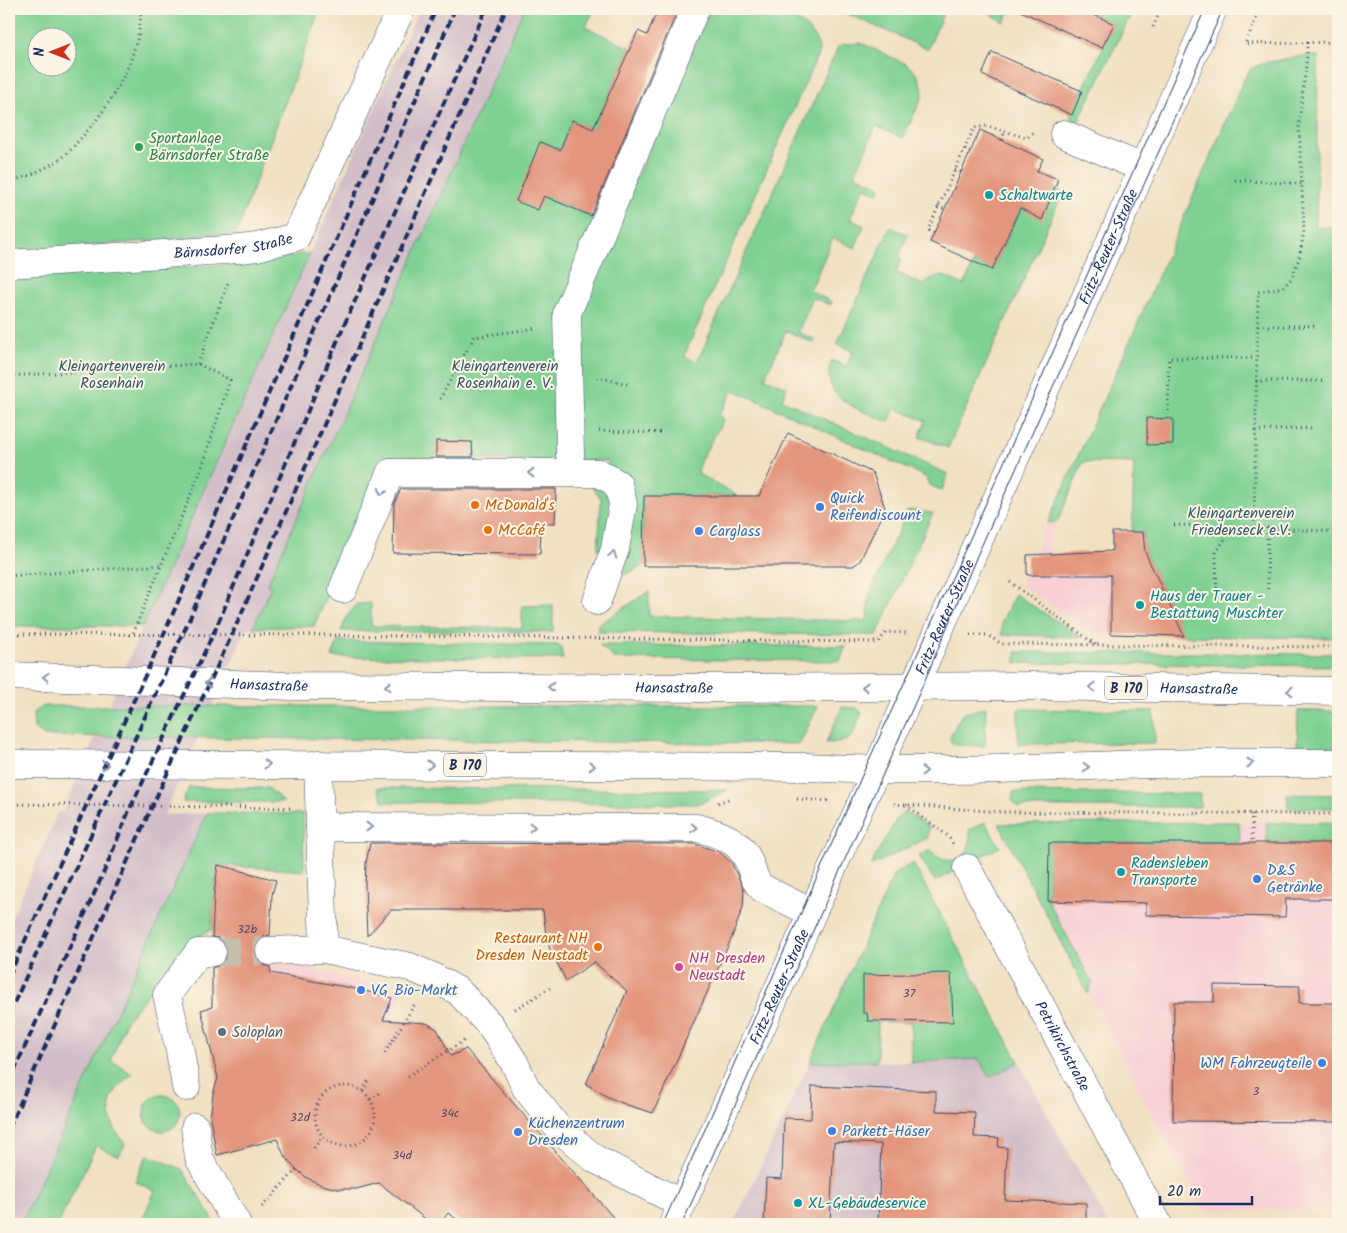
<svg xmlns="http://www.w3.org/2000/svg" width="1347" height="1233" viewBox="0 0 1347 1233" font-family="Kalam,sans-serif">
<rect width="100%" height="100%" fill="#fcf5e5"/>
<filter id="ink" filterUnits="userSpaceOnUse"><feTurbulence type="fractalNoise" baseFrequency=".02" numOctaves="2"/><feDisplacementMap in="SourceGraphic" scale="10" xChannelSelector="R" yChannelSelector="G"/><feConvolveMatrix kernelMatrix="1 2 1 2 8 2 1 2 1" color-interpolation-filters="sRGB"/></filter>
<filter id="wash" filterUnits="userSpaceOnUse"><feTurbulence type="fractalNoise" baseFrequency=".0096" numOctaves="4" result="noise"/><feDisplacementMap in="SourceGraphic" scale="20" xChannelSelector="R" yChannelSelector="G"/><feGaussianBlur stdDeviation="1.12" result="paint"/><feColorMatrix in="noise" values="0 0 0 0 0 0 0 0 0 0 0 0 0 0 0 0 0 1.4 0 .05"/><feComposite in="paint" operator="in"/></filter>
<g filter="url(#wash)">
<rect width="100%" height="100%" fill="#f1e0c1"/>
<g fill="#f7cfd4">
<polygon points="1058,521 1047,545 1052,554 1052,575 1111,575 1111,634 1096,634 1020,585 1048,523"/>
<polygon points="1338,822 1338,1208 1205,1211 1193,1191 999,824"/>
<polygon points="270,961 403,990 379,1050 373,1047 392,999 270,973"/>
</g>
<g fill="#d2bdc8">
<polygon points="419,9 577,9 533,105 314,626 247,628 164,815 207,813 21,1224 9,1224 9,924 58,812 63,812 143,626"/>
<polygon points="979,1059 990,1077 1019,1062 1108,1224 733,1224 810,1062 911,1062"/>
</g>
<g fill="#7fd193" stroke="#4d8078" fill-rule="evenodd">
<path d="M9,9H317V17L236,234L9,252ZM38,38H68V68H38Z"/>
<path d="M524,9H594L586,27L630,48L593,129L572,121L560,150L540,143L544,196L593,217L578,309L711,9H797L793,19C806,24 819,37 819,52L684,356L697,362L838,47L844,44L861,43L906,64L917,74L922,85L923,95L903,138L876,126L855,175L881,187L878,193L864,187L850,219L864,226L855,248L833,238L810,291L832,302L831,305L813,298L798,332L815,340L814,343L786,331L765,378L787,387L782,400L948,474L942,490L929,485L926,477L734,390L719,415L724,419L700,461L698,474L738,496H644L643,566L615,579L608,461L385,458L314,626L253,628L271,587L267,585Z"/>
<polygon points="836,9 919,9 923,11 925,9 945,9 928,49"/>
<polygon points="991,9 1010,9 1004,22 991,14"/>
<polygon points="1081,9 1118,9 1131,14 1078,122 1070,117 1114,24"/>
<polygon points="1303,56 1318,56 1316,227 1338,227 1338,638 1184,636 1145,552 1143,532 1132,532 1134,463 1083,462 1058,521 1048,523 1130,341 1244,79 1251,69 1263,63"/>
<path d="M1033,180L1063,192L948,448L919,437L926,421L895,408L889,422C862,411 817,399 832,360L846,367L853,351L837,344L890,227L908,235L899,256L901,260L896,272L923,285C939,269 947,278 964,285L974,262L993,270Z"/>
<polygon points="310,253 143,626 9,626 9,278 235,264"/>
<path d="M592,481C618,500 612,513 610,542L598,550L601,498L591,486Z"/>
<polygon points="908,510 933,513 877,635 598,632 598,625 649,591 649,616 867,621 869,595"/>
<polygon points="1015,594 1081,637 1002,635 1002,621"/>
<polygon points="371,603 371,626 522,628 522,606 553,605 553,632 341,631 347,616 357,604"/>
<polygon points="338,641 560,645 563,659 332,657"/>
<polygon points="600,645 846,646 840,661 615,659"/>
<polygon points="1016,652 1338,654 1338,666 1016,663"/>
<polygon points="44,706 818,706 800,744 44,736 34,728 33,713"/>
<path d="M842,707L857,708L862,713C851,738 855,742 826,743Z"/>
<polygon points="986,707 985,746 955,745 951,742 950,736 962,714"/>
<polygon points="1018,709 1154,711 1155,743 1018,744"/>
<polygon points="1298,711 1338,711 1338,747 1297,747"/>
<polygon points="189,787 268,788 284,802 183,802"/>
<polygon points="377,788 402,788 728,790 698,804 384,802"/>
<polygon points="1013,792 1200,794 1200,807 1018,807 1012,801"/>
<polygon points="1287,794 1338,795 1338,808 1288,808"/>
<polygon points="905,811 929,827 928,838 870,866 896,820"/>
<path d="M207,813L303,814L304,871L218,865L214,895L212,929L190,942L126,1021L111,1060L132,1074C104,1096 103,1116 125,1144L119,1156L96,1146L58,1224H21Z"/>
<path d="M985,822L1000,847L968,863L964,855C970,847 971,840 969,830Z"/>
<polygon points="1239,822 1240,843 1050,843 1048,901 1092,982 1088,994 999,824"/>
<polygon points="1338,822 1338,843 1267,843 1266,823"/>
<path d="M930,850C937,858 946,863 956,859L962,867L935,881L919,856Z"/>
<polygon points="913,863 1019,1062 990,1077 979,1059 911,1062 911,1022 878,1022 877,1061 810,1062 894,874"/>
<circle cx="162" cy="1113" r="18"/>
<polygon points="147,1155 182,1169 216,1224 140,1224 155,1191 135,1181"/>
</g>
<g id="blocks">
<g fill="#e3957d">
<polygon points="658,9 678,9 591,216 544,196 538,210 516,201 540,142 560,150 572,120 593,129 638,31 647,35"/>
<polygon points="1016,9 1081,9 1114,24 1102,48"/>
<polygon points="992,52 1082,91 1072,115 982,75"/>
<polygon points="980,130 1043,159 1037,171 1058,179 1042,220 1020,208 992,270 930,242"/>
<polygon points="1147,418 1173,419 1173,444 1147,445"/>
<polygon points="788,433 873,473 885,508 860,561 853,566 643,566 644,496 759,496"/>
<polygon points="436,441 472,442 473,457 436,457"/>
<polygon points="401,489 556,489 555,523 541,523 540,554 393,553 394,504"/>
<polygon points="1112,532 1143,532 1145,552 1184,636 1111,634 1111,575 1027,575 1027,555 1112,551"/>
<polygon points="370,843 695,844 719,852 731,862 744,890 743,907 732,937 653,1113 627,1105 608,1097 586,1084 627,991 594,962 566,981 550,949 546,936 543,910 391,910 367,936 365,885 366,863"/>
<polygon points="1049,843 1338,843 1338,899 1286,899 1285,917 1146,915 1146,903 1048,901"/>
<polygon points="218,865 276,880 272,895 270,935 261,938 256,944 254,951 257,960 263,965 270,967 271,973 361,990 392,998 383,1020 426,1023 437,1029 451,1056 466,1049 619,1224 464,1224 448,1213 440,1224 432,1224 379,1183 356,1189 338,1189 322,1185 307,1178 294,1167 284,1155 277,1139 217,1155 210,1119 213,1094 218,1078 201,1010 212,1007 212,968 221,965 226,958 228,951 225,943 219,938 212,937 214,895"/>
<polygon points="951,973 953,1022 868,1021 867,1013 863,1013 863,975"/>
<polygon points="1214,985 1300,986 1299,1003 1338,1003 1338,1122 1173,1121 1174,1002 1214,1002"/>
<polygon points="812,1086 936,1091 936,1111 975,1112 974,1137 999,1138 998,1147 1007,1148 1005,1200 1086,1203 1086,1224 878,1224 881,1144 834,1142 830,1224 764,1224 766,1178 782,1179 784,1118 811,1119"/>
</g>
</g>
</g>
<g filter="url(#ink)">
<use href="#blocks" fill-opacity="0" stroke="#3b4a6d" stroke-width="1"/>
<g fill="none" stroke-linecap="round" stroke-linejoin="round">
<polyline stroke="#c6bdad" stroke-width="28" stroke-dasharray="28 14" stroke-linecap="butt" points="212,952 270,951"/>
<defs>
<g id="minor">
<polyline points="1064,134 1142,168"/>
<path id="s1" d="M9,264L240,249L257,247L296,237L401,9"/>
<polyline points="570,455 567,313 695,9"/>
<polyline points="343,589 390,473 599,473 618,484 623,504 615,549 597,601"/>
<polyline points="318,764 324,949"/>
<path d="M320,827L697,828C717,833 740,840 748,860C753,871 753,880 762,888L812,913"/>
<path id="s2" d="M967,868L1158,1224"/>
<polyline points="270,951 324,949 410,967 431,976 458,991 490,1025 514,1062 526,1088 558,1128 595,1159 682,1204"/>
<polyline points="186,1087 180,1051 167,995 198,953 212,952"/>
<polyline points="195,1127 199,1158 237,1224"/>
</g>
<g id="major">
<path id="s3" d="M9,676L291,686L720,688L1031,686L1338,691"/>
<path d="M9,764L806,767C938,775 1070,765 1201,763C1247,763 1293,763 1338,763"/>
<path id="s4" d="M673,1224L943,621L1213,9"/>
</g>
</defs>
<use href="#minor" stroke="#3b4a6d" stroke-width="29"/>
<use href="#major" stroke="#3b4a6d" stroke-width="29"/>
<g stroke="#3b4a6d" stroke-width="3" stroke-dasharray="1 4" stroke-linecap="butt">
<polyline points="1260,9 1245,44 1338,42"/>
<polyline points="1153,27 1161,9"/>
<polyline points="1307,42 1307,56 1299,125 1304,231 1300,255 1292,278 1283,287 1258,292 1254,527 1338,532"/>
<polyline points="1002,140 1005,130"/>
<polyline points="965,149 970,152"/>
<polyline points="955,170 961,172"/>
<polyline points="1235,180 1302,184"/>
<path d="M9,182C28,177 48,168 64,156C70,151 75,145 80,139C111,107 141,54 141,9"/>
<polyline points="938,206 944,209"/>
<polyline points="934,233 928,230 974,128 987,126 1027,138 1034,131"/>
<polyline points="1258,326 1314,326"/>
<polyline points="198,364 229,280"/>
<polyline points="9,376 198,364 230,380 201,470 133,633"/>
<polyline points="597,377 628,384"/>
<polyline points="1256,381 1325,381"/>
<polyline points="440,399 474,337 537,328"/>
<polyline points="1168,411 1169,358 1256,358"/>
<polyline points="599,431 663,433"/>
<polyline points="1255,431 1312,428"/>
<polyline points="1174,525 1254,527"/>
<polyline points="1267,528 1268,593"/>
<polyline points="9,576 162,565"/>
<polyline points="1010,582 1096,645"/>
<polyline points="1217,598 1216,553 1226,537 1228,526"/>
<polyline points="9,634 322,635 878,642 887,632 906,633"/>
<polyline points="970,635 987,635 1002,644 1338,647"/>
<polyline points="797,799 831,801"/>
<polyline points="718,803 731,798"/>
<polyline points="9,804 290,808"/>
<polyline points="894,804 1001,812 1338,814"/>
<polyline points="906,805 948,836 953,844"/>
<polyline points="1252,814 1252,843"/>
<polyline points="515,1009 550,988"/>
<polyline points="385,1053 416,1002"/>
<polyline points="408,1076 465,1040"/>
<circle cx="345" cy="1116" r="30"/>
<polyline points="363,1091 369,1079"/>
<polyline points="370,1099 382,1092"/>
<polyline points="314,1148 323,1136"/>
<polyline points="262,1207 297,1169"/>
</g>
<use href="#minor" stroke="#fff" stroke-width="28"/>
<use href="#major" stroke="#fff" stroke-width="28"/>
<g stroke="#1b2f5e" stroke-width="1">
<polyline points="663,1224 864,771 978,521 1205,9"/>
<polyline points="682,1224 922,687 976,558 1223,9"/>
</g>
<g stroke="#1b2f5e" stroke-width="4" stroke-dasharray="8 4" stroke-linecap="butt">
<polyline points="9,976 167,627 436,9"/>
<polyline points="9,1014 186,627 455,9"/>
<polyline points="9,1082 107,865 128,813 216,628 345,323 486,9"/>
<polyline points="9,1128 148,815 235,628 506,9"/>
</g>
</g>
<defs><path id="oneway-chevron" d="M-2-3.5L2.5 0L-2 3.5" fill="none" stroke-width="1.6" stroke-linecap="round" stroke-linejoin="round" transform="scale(1.25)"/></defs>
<g stroke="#8d97ae">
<use href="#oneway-chevron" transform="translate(531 473) rotate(-180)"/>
<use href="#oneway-chevron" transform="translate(382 492) rotate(112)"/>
<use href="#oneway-chevron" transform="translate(613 555) rotate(-72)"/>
<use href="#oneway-chevron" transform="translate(46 677) rotate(-178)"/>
<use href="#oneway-chevron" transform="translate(208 683) rotate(-178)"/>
<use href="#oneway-chevron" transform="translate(388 686) rotate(-180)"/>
<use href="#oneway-chevron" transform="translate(551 687) rotate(-180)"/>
<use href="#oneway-chevron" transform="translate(865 687) rotate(180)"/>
<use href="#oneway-chevron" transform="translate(1092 687) rotate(-179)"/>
<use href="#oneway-chevron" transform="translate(1290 691) rotate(-179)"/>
<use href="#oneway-chevron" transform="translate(1250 763)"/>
<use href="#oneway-chevron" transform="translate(267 764)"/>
<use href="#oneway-chevron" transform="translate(105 765)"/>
<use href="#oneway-chevron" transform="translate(430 765)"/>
<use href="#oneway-chevron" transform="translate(592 766)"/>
<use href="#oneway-chevron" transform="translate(1086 767) rotate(-2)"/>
<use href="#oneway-chevron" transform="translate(924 771) rotate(-1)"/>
<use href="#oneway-chevron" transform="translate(369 827)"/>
<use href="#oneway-chevron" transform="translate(532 827)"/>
<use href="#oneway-chevron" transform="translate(694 828) rotate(5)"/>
</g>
</g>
<circle fill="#2e9e5b" stroke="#fcf5e5" stroke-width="2" cx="139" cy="147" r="5"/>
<g fill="#0f9aa8" stroke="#fcf5e5" stroke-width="2">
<circle cx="989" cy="195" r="5"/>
<circle cx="1140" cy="605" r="5"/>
<circle cx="1121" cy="872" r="5"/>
<circle cx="798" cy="1203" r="5"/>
</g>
<g fill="#e8710a" stroke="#fcf5e5" stroke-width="2">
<circle cx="475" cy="505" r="5"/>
<circle cx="488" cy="530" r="5"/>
<circle cx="598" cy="947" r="5"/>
</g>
<g fill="#3f7fe0" stroke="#fcf5e5" stroke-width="2">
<circle cx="820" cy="507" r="5"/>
<circle cx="699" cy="531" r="5"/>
<circle cx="1257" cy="879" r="5"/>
<circle cx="361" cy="990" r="5"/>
<circle cx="1322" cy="1063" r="5"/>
<circle cx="832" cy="1131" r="5"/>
<circle cx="518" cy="1132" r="5"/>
</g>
<circle fill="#d1479c" stroke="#fcf5e5" stroke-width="2" cx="679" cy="967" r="5"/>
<circle fill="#5c6f8a" stroke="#fcf5e5" stroke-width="2" cx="222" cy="1032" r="5"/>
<g text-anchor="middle" stroke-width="4" stroke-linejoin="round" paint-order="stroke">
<g font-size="12" fill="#4d4866">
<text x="247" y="933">32b</text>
<text x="909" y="997">37</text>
<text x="1256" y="1095">3</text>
<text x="450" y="1117">34c</text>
<text x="300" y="1121">32d</text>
<text x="402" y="1159">34d</text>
</g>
<g fill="#fcf5e5" stroke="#5e6a86" stroke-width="1">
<rect x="1105" y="676.5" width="42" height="23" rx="4"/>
<rect x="444" y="753.5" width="42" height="23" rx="4"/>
</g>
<g font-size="14" font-weight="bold" fill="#1b2f5e">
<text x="1126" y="693">B 170</text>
<text x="465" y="770">B 170</text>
</g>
<g font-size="15" fill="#27864d" stroke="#fcf5e5" text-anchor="start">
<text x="149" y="143">Sportanlage<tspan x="149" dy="17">Bärnsdorfer Straße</tspan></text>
</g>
<g font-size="15" fill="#0d838f" stroke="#fcf5e5" text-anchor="start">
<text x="999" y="200">Schaltwarte</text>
<text x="1150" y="601">Haus der Trauer -<tspan x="1150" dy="17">Bestattung Muschter</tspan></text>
<text x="1131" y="868">Radensleben<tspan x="1131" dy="17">Transporte</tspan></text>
<text x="808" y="1208">XL-Gebäudeservice</text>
</g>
<g font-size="15" fill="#1b2f5e" stroke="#fcf5e5">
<text dy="5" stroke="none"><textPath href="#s1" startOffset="225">Bärnsdorfer Straße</textPath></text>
<text dy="5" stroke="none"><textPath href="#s4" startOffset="1070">Fritz-Reuter-Straße</textPath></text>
<text dy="5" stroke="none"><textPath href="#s4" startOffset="665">Fritz-Reuter-Straße</textPath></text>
<text dy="5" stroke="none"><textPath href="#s3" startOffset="260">Hansastraße</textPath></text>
<text dy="5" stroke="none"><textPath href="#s3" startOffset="665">Hansastraße</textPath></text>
<text dy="5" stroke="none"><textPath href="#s3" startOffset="1190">Hansastraße</textPath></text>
<text dy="5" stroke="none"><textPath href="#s4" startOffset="260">Fritz-Reuter-Straße</textPath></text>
<text dy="5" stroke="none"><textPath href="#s2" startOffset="202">Petrikirchstraße</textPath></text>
</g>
<g font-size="15" fill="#34586b" stroke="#fcf5e5">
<text x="112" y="371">Kleingartenverein<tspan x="112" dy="17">Rosenhain</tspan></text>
<text x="505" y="371">Kleingartenverein<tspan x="505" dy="17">Rosenhain e. V.</tspan></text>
<text x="1241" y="518">Kleingartenverein<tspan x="1241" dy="17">Friedenseck e.V.</tspan></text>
</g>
<g font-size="15" fill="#366cbe" stroke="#fcf5e5" text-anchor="start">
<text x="830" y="503">Quick<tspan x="830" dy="17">Reifendiscount</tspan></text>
<text x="709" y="536">Carglass</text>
<text x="1267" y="875">D&amp;S<tspan x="1267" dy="17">Getränke</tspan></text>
<text x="371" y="995">VG Bio-Markt</text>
<text x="1312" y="1068" text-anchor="end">WM Fahrzeugteile</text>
<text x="528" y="1128">Küchenzentrum<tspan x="528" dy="17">Dresden</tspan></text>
<text x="842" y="1136">Parkett-Häser</text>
</g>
<g font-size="15" fill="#c56008" stroke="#fcf5e5" text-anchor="start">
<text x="485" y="510">McDonald's</text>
<text x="498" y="535">McCafé</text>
<text x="588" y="943" text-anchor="end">Restaurant NH<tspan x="588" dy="17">Dresden Neustadt</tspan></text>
</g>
<g font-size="15" fill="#b23c85" stroke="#fcf5e5" text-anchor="start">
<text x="689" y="963">NH Dresden<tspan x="689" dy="17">Neustadt</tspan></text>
</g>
<g font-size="15" fill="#4e5e75" stroke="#fcf5e5" text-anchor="start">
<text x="232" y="1037">Soloplan</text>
</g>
</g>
<rect width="1347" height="1233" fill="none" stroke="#fcf5e5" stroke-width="30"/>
<g transform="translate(52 52) rotate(270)"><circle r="24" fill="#fcf5e5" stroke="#a2a6af"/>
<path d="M0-4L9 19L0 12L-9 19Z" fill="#c8321e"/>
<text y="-8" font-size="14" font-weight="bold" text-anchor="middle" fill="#1b2f5e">N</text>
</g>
<path d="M1160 1196v8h92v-8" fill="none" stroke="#1b2f5e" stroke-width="2.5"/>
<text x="1167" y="1196" font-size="15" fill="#1b2f5e" stroke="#fcf5e5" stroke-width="4" paint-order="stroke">20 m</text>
</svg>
